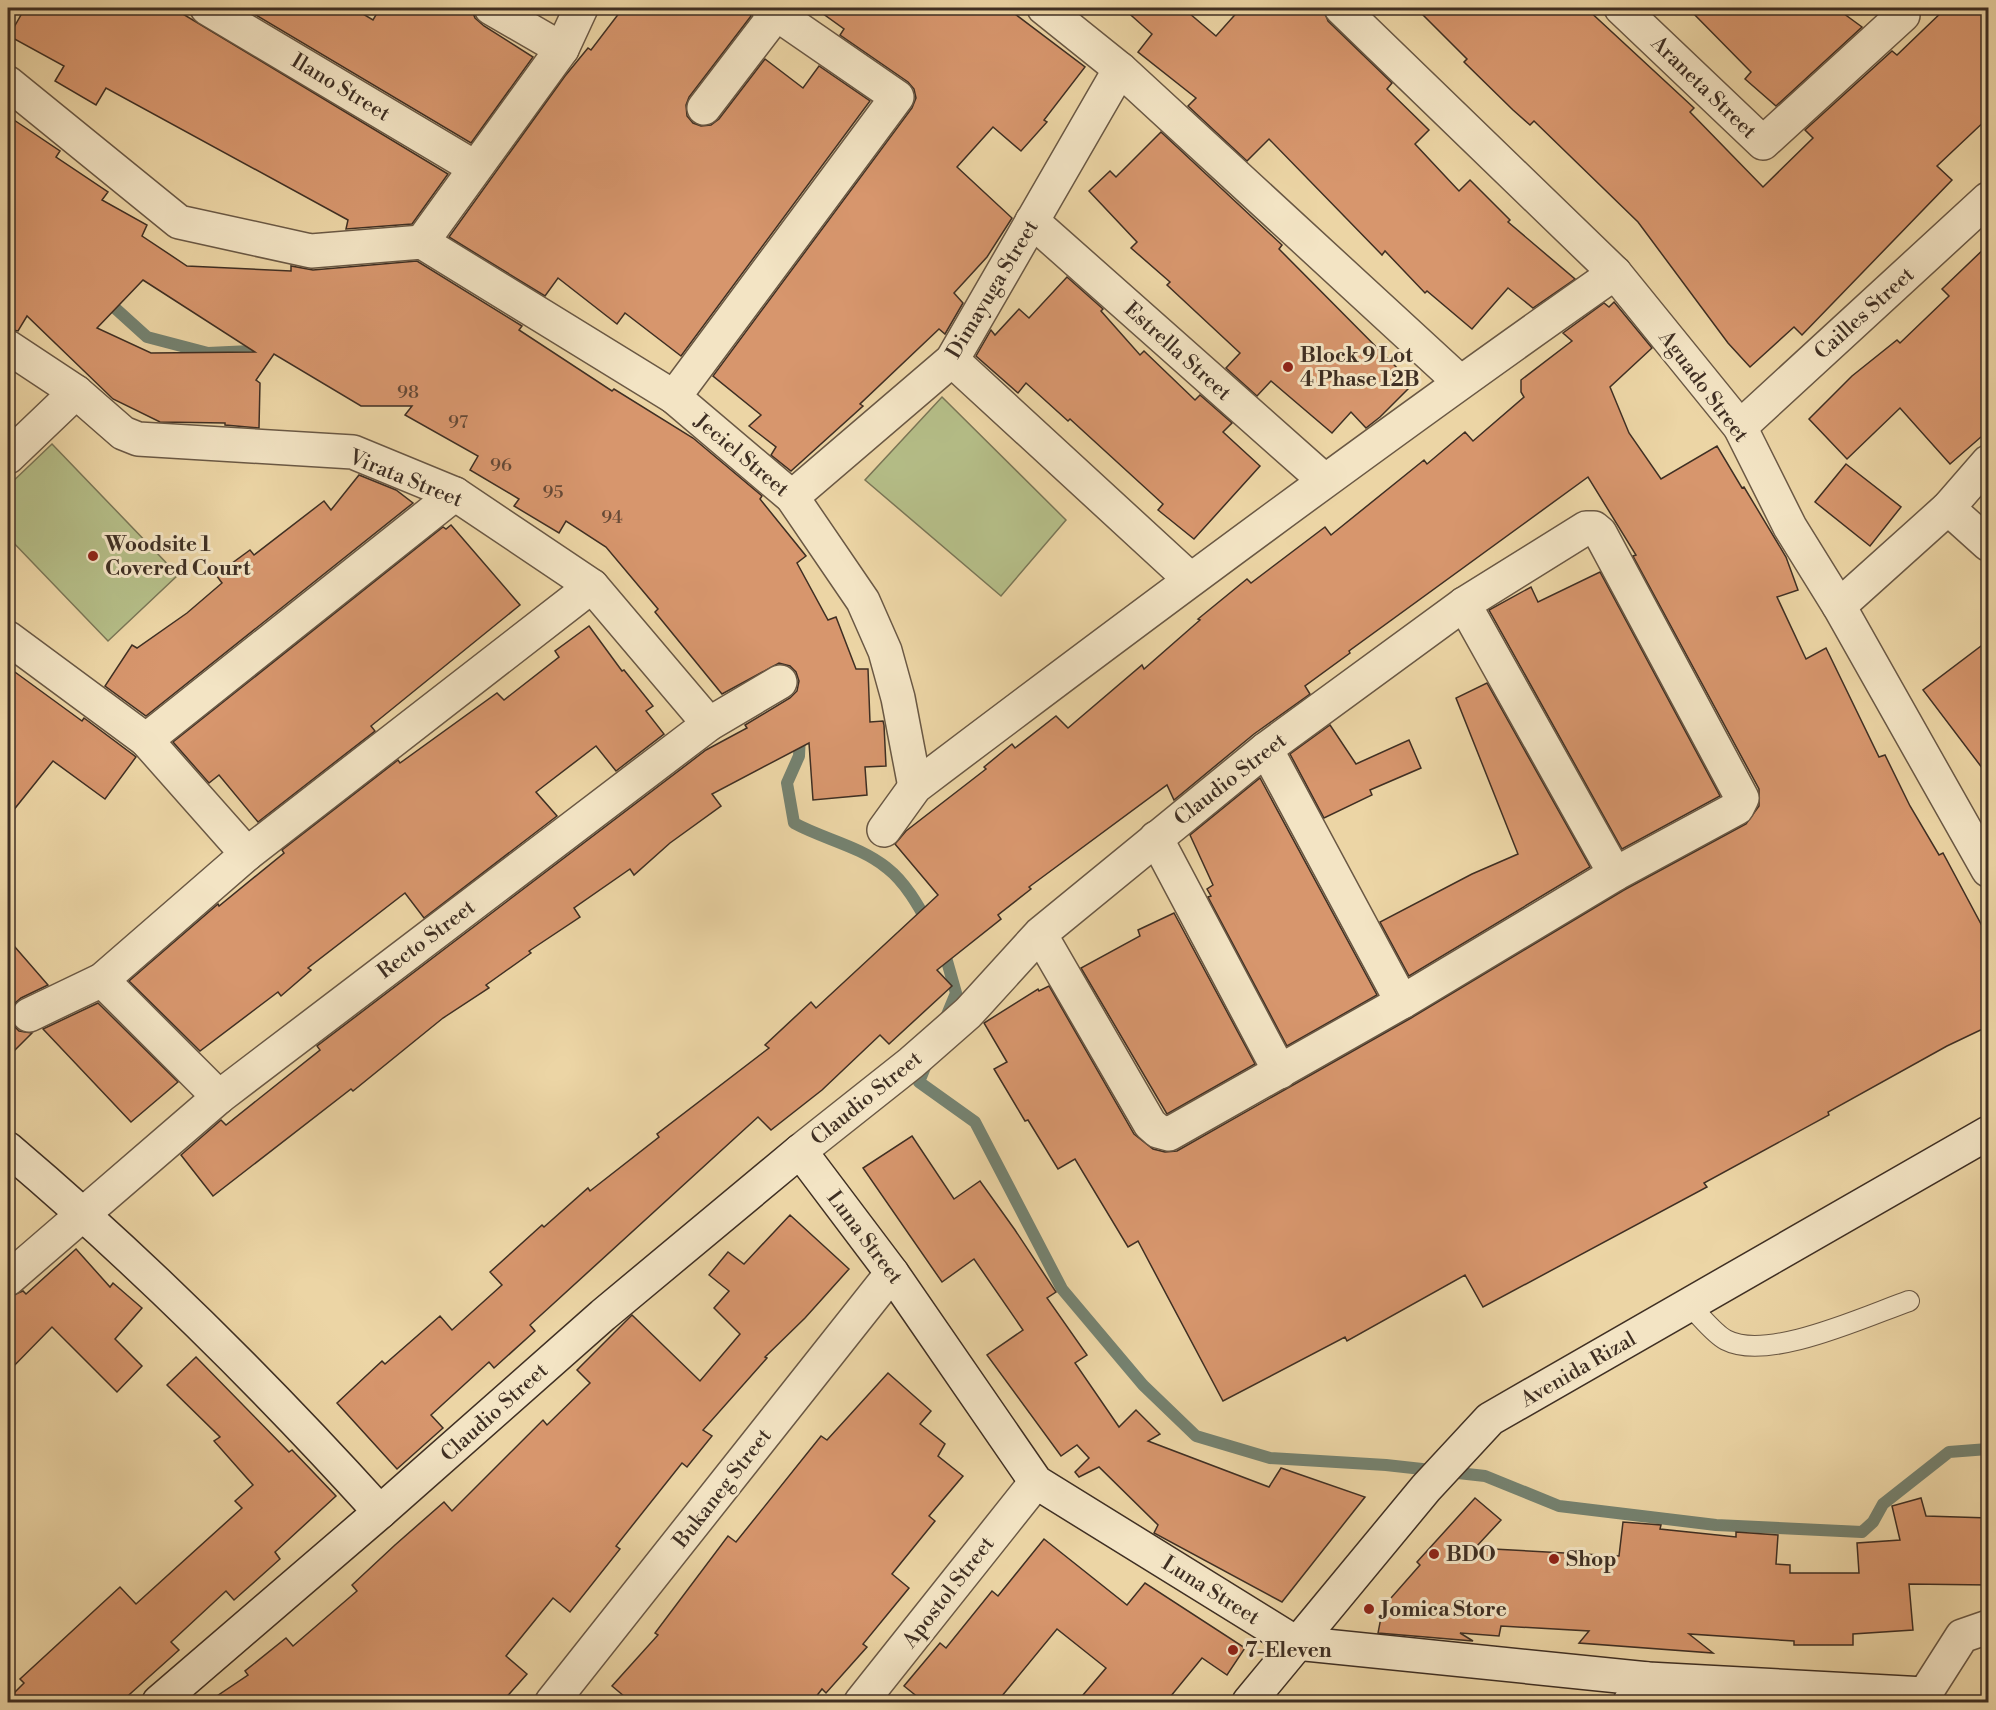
<svg xmlns="http://www.w3.org/2000/svg" width="1996" height="1710" viewBox="0 0 1996 1710" font-family="'Libre Bodoni',serif">
<rect width="100%" height="100%" fill="#ecd5a5"/>
<filter id="stains"><feTurbulence type="fractalNoise" baseFrequency=".00333" numOctaves="4"/><feColorMatrix values="0 0 0 0 .2 0 0 0 0 .09 0 0 0 0 .02 0 0 0 .5 -.17"/></filter>
<radialGradient id="worn" r=".72"><stop offset=".6" stop-color="#630" stop-opacity="0"/><stop offset="1" stop-color="#630" stop-opacity=".3"/></radialGradient>
<g fill="#b5be88" stroke="#7a7656" stroke-width="1.5">
<polygon points="942,397 1066,520 1001,596 865,480"/>
<polygon points="52,444 178,575 108,641 8,537 8,486"/>
</g>
<g fill="none" stroke-linecap="round" stroke-linejoin="round">
<g stroke="#758270" stroke-width="12">
<polyline points="105,299 147,337 208,353 269,350"/>
<path d="M800,734L799,756L787,783L794,823C823,839 860,846 887,868C905,882 918,905 929,925"/>
<polyline points="943,947 956,993 944,1022"/>
<polyline points="928,1060 919,1082 975,1122 1062,1289 1143,1385 1196,1436 1270,1458 1386,1465 1485,1476 1559,1506 1716,1525 1862,1532 1873,1522 1883,1504 1949,1452 1988,1449"/>
</g>
</g>
<g fill="#d7966d" stroke="#3f2f23" stroke-width="1.5" fill-rule="evenodd">
<polygon points="25,8 173,8 448,174 412,224 346,229 348,220 106,88 96,105 55,81 64,66 9,36"/>
<polygon points="252,8 353,8 373,20 380,8 471,8 475,18 484,26 533,57 471,143 249,11"/>
<polygon points="623,8 749,8 751,16 689,97 686,105 687,116 693,123 701,126 711,125 719,119 765,59 803,88 819,66 870,101 681,356 625,313 617,324 558,278 545,296 449,237 565,76 588,48 591,50"/>
<polygon points="815,8 1007,8 1085,67 1044,120 1047,122 1021,151 993,127 957,167 1012,218 987,257 954,293 963,303 945,334 939,329 860,404 863,406 791,471 771,455 776,447 749,426 761,415 713,376 912,108 916,98 914,89 908,82 840,35 844,29"/>
<polygon points="1123,8 1183,8 1216,36 1241,8 1323,8 1328,21 1392,83 1387,89 1429,130 1415,144 1459,191 1470,180 1510,220 1508,222 1575,279 1533,308 1508,288 1472,329 1427,291 1425,293 1385,251 1382,255 1269,139 1247,161 1188,106 1196,98 1138,52 1152,34"/>
<polygon points="1416,8 1586,8 1694,108 1690,112 1763,187 1813,138 1805,130 1892,51 1897,55 1946,8 1989,8 1989,117 1937,166 1952,180 1802,335 1794,327 1750,367 1728,343 1638,222 1534,121 1530,125 1513,110 1464,62 1467,59"/>
<polygon points="1688,8 1836,8 1862,27 1776,106 1745,79 1751,72"/>
<path d="M8,116L60,151L56,157L108,192L102,200L147,225L142,236L187,266L291,271V266L313,270L417,261L522,326L519,330L612,391L614,389L693,438L762,496L760,499L806,556L797,563L828,620L836,617L856,669H868L870,722L883,721L884,725L886,766L865,767L867,795L813,800L809,743L712,794L721,806L670,843L634,875L630,869L574,908L580,917L529,951L531,953L486,985L489,988L443,1018L353,1091L351,1089L213,1196L181,1155L221,1120L226,1125L320,1050L317,1046L706,750L747,728L745,725L790,698L797,691L799,681L796,672L790,666L779,663L722,694L655,612L658,609L606,547L566,521L559,533L514,506L519,499L470,470L478,456L405,415L412,406H361L274,354L256,380L260,383L259,428L225,425V423L160,422L113,399L27,316L18,331L8,329ZM143,280L255,352L151,353L97,328Z"/>
<polygon points="1161,132 1282,245 1279,249 1413,384 1380,417 1366,428 1351,412 1332,433 1271,381 1257,396 1226,368 1240,353 1167,285 1170,282 1131,248 1137,242 1089,191 1110,171 1116,177"/>
<polygon points="1989,244 1989,430 1950,464 1900,408 1847,459 1809,419 1852,376 1897,340 1900,343 1949,296 1942,289"/>
<polygon points="1067,277 1103,309 1101,311 1140,355 1144,351 1195,400 1200,395 1232,423 1223,432 1260,466 1194,539 1158,510 1163,504 1070,419 1068,421 1026,383 1018,393 976,356 991,330 995,335 1019,309 1029,318"/>
<polygon points="1614,302 1652,348 1610,387 1629,433 1661,479 1717,446 1742,488 1744,487 1786,557 1798,590 1777,597 1806,659 1826,648 1879,757 1885,755 1910,806 1939,855 1943,853 1989,939 1989,1026 1947,1046 1828,1112 1829,1115 1704,1183 1707,1187 1483,1307 1465,1275 1347,1341 1345,1337 1223,1401 1138,1241 1128,1247 1075,1159 1058,1169 1028,1120 1025,1121 994,1069 1007,1062 984,1023 1038,989 1039,991 1049,986 1134,1134 1153,1149 1165,1152 1177,1151 1411,1018 1624,890 1746,824 1759,806 1759,789 1633,556 1636,555 1588,477 1349,651 1350,653 1305,686 1310,694 1254,734 1174,800 1167,785 1029,887 1031,889 998,915 1001,919 937,970 952,986 889,1044 880,1035 822,1090 771,1130 758,1117 530,1325 535,1331 494,1368 489,1362 431,1415 443,1428 397,1469 337,1403 382,1361 385,1364 440,1316 452,1330 502,1285 490,1272 542,1225 544,1227 588,1188 590,1191 659,1137 657,1134 769,1048 765,1045 811,1002 816,1008 938,895 895,844 906,831 986,769 984,767 1012,744 1015,748 1056,716 1068,728 1142,665 1144,669 1200,620 1198,619 1247,579 1251,583 1325,527 1331,535 1424,460 1427,464 1465,432 1473,441 1524,397 1521,392 1521,380 1572,341 1563,333 1604,303 1609,307"/>
<polygon points="1846,464 1901,507 1870,546 1815,502"/>
<polygon points="359,475 396,490 413,503 146,716 105,686 132,645 137,648 187,613 222,583 216,575 250,550 254,555 324,501 331,510"/>
<polygon points="451,525 520,605 371,726 375,731 258,822 219,775 209,783 173,742 443,527 446,529"/>
<polygon points="1600,572 1720,796 1622,849 1489,610 1531,587 1538,602"/>
<polygon points="589,626 622,671 624,670 653,706 646,711 664,734 616,771 596,746 536,792 557,816 424,918 405,893 308,968 311,970 281,996 278,992 200,1051 129,981 218,904 219,906 284,853 282,850 398,760 400,763 497,693 504,700 559,657 555,651"/>
<polygon points="1989,640 1989,777 1923,690"/>
<polygon points="8,667 82,721 84,718 136,757 105,799 53,761 8,817"/>
<polygon points="1487,683 1590,867 1409,976 1380,922 1472,874 1518,854 1456,698"/>
<polygon points="1330,725 1356,764 1409,740 1421,768 1370,790 1372,795 1324,818 1290,754"/>
<polygon points="1260,778 1377,995 1287,1046 1208,897 1211,896 1207,889 1213,885 1190,835"/>
<polygon points="1174,913 1255,1064 1167,1114 1081,968 1140,936 1138,930"/>
<polygon points="8,939 48,985 21,998 13,1005 10,1014 12,1024 19,1031 32,1033 8,1057"/>
<polygon points="98,1003 178,1082 131,1122 43,1029"/>
<polygon points="912,1136 954,1199 980,1181 1015,1230 1056,1292 1047,1298 1087,1355 1075,1363 1119,1427 1136,1410 1160,1434 1148,1441 1269,1487 1281,1468 1365,1497 1282,1602 1154,1533 1158,1525 1099,1467 1079,1477 1075,1472 1089,1458 1077,1445 1061,1456 987,1355 1023,1330 974,1259 942,1282 863,1168"/>
<polygon points="790,1215 849,1269 805,1318 765,1357 767,1358 703,1430 712,1436 687,1467 682,1463 616,1546 620,1549 570,1612 553,1598 506,1656 527,1674 502,1702 208,1702 248,1675 245,1671 286,1638 293,1646 357,1591 352,1585 395,1545 444,1502 452,1511 543,1420 547,1425 590,1383 577,1370 632,1315 700,1381 740,1334 714,1308 729,1291 709,1275 728,1252 744,1264"/>
<polygon points="76,1249 110,1287 113,1283 142,1308 115,1339 142,1366 117,1392 52,1327 8,1372 8,1297 23,1291 26,1294"/>
<polygon points="196,1357 289,1452 292,1450 336,1496 275,1552 280,1559 234,1600 226,1591 171,1642 179,1650 121,1702 8,1702 8,1699 24,1683 20,1679 120,1587 136,1604 242,1508 235,1501 253,1485 214,1441 220,1437 167,1385"/>
<polygon points="888,1373 931,1411 920,1424 945,1444 938,1456 963,1476 929,1516 935,1521 892,1574 909,1588 863,1644 867,1647 826,1693 822,1689 812,1702 631,1702 612,1686 658,1635 655,1633 728,1536 736,1542 821,1436 827,1440"/>
<polygon points="1475,1498 1501,1520 1475,1548 1619,1556 1623,1522 1661,1525 1660,1529 1736,1537 1736,1532 1778,1535 1776,1564 1790,1565 1790,1573 1859,1573 1857,1543 1900,1540 1892,1506 1921,1498 1926,1516 1989,1518 1989,1585 1909,1584 1913,1630 1853,1634 1853,1645 1794,1645 1794,1641 1689,1634 1713,1653 1579,1643 1589,1631 1501,1626 1499,1636 1460,1633 1473,1641 1378,1633 1383,1607 1420,1565 1417,1562"/>
<polygon points="1044,1539 1127,1605 1145,1583 1245,1648 1227,1675 1202,1658 1166,1702 1077,1702 1106,1668 1057,1629 997,1702 924,1702 904,1686 940,1643 946,1648 992,1591 998,1596"/>
</g>
<g fill="none" stroke-linecap="round" stroke-linejoin="round">
<defs>
<path id="lane" d="M1689,1305C1700,1315 1713,1333 1726,1340C1768,1362 1866,1316 1909,1301"/>
<g id="street">
<polyline points="207,8 474,167"/>
<polyline points="491,8 562,49"/>
<polyline points="1044,8 1120,69 1460,382"/>
<polyline points="1341,8 1615,273 1740,427 1790,527 1839,606 1988,870"/>
<polyline points="1621,8 1763,143 1903,15 1903,8"/>
<polyline points="8,83 179,222 311,251 422,242"/>
<polyline points="704,108 776,14"/>
<polyline points="1032,221 1324,480"/>
<polyline points="422,242 674,397 792,497 863,601 885,651 898,698 915,787"/>
<polyline points="422,242 562,49 581,8"/>
<polyline points="8,347 76,392 123,433 138,439 353,452 455,494 592,586 709,724"/>
<polyline points="952,360 1190,579"/>
<polyline points="674,397 897,97 768,8"/>
<polyline points="1740,427 1988,199"/>
<polyline points="8,457 76,392"/>
<polyline points="792,497 952,360 1120,69"/>
<polyline points="1948,508 1988,544"/>
<polyline points="1464,604 1615,874"/>
<polyline points="1839,606 1948,508 1988,462"/>
<polyline points="8,638 146,740 455,494"/>
<polyline points="146,740 247,854"/>
<polyline points="1266,749 1402,1002"/>
<path d="M884,830L915,787C1146,612 1378,439 1615,273"/>
<polyline points="1156,838 1280,1072"/>
<polyline points="102,980 219,1097"/>
<polyline points="29,1015 102,980 247,854 592,586"/>
<polyline points="800,1151 911,1063 968,1013 1040,934 1266,749 1464,604 1586,528 1594,528 1600,533 1742,798 1737,808 1615,874 1402,1002 1169,1134 1158,1131 1150,1124 1040,934"/>
<polyline points="8,1279 219,1097 709,724 780,682"/>
<polyline points="1925,1694 1962,1636 1988,1627"/>
<polyline points="552,1702 892,1273"/>
<polyline points="861,1702 1036,1482"/>
<polyline points="1630,1702 1648,1679"/>
</g>
<g id="secondary">
<path d="M8,1149C140,1261 264,1384 380,1512"/>
<polyline points="159,1702 380,1512 603,1315 800,1151 892,1273 1036,1482 1296,1643 1648,1679 1925,1694"/>
<polyline points="1249,1702 1426,1488 1490,1419 1988,1133"/>
</g>
</defs>
<use href="#lane" stroke="#6a5844" stroke-width="22"/>
<use href="#street" stroke="#6a5844" stroke-width="36"/>
<use href="#secondary" stroke="#3f2f23" stroke-width="36"/>
<use href="#lane" stroke="#f3e4c4" stroke-width="20"/>
<use href="#street" stroke="#f3e4c4" stroke-width="33"/>
<use href="#secondary" stroke="#f3e4c4" stroke-width="33"/>
</g>
<g fill="#8f2418" stroke="#f3e4c4" stroke-width="2">
<circle cx="1288" cy="367" r="6"/>
<circle cx="93" cy="556" r="6"/>
<circle cx="1434" cy="1554" r="6"/>
<circle cx="1554" cy="1559" r="6"/>
<circle cx="1369" cy="1609" r="6"/>
<circle cx="1233" cy="1650" r="6"/>
</g>
<g text-anchor="middle" stroke-width="6" stroke-linejoin="round" paint-order="stroke">
<g font-size="18" fill="#654936">
<text x="408" y="398">98</text>
<text x="458" y="428">97</text>
<text x="501" y="471">96</text>
<text x="553" y="498">95</text>
<text x="612" y="523">94</text>
</g>
<g font-size="21" fill="#3f2f23" stroke="#f3e4c4">
<text transform="translate(341 87) rotate(31)" y="7">Ilano Street</text>
<text transform="translate(1704 87) rotate(44)" y="7">Araneta Street</text>
<text transform="translate(992 289) rotate(-59)" y="7">Dimayuga Street</text>
<text transform="translate(1864 313) rotate(-42)" y="7">Cailles Street</text>
<text transform="translate(1178 351) rotate(42)" y="7">Estrella Street</text>
<text transform="translate(1704 386) rotate(53)" y="7">Aguado Street</text>
<text transform="translate(742 455) rotate(40)" y="7">Jeciel Street</text>
<text transform="translate(406 478) rotate(22)" y="7">Virata Street</text>
<text transform="translate(1230 779) rotate(-38)" y="7">Claudio Street</text>
<text transform="translate(426 939) rotate(-37)" y="7">Recto Street</text>
<text transform="translate(866 1098) rotate(-39)" y="7">Claudio Street</text>
<text transform="translate(865 1237) rotate(53)" y="7">Luna Street</text>
<text transform="translate(1578 1369) rotate(-30)" y="7">Avenida Rizal</text>
<text transform="translate(494 1412) rotate(-42)" y="7">Claudio Street</text>
<text transform="translate(722 1488) rotate(-52)" y="7">Bukaneg Street</text>
<text transform="translate(1211 1590) rotate(32)" y="7">Luna Street</text>
<text transform="translate(948 1592) rotate(-52)" y="7">Apostol Street</text>
</g>
<g font-size="21" font-weight="bold" fill="#3f2f23" stroke="#f3e4c4" text-anchor="start">
<text x="1300" y="362">Block 9 Lot<tspan x="1300" dy="24">4 Phase 12B</tspan></text>
<text x="105" y="551">Woodsite 1<tspan x="105" dy="24">Covered Court</tspan></text>
<text x="1446" y="1561">BDO</text>
<text x="1566" y="1566">Shop</text>
<text x="1381" y="1616">Jomica Store</text>
<text x="1245" y="1657">7-Eleven</text>
</g>
</g>
<rect width="1996" height="1710" fill="none" stroke="#ecd5a5" stroke-width="30"/>
<rect x="9" y="9" width="1978" height="1692" fill="none" stroke="#3f2f23" stroke-width="3"/>
<rect x="15" y="15" width="1966" height="1680" fill="none" stroke="#3f2f23" stroke-width="1.5"/>
<rect width="100%" height="100%" filter="url(#stains)"/>
<rect width="100%" height="100%" fill="url(#worn)"/>
</svg>
